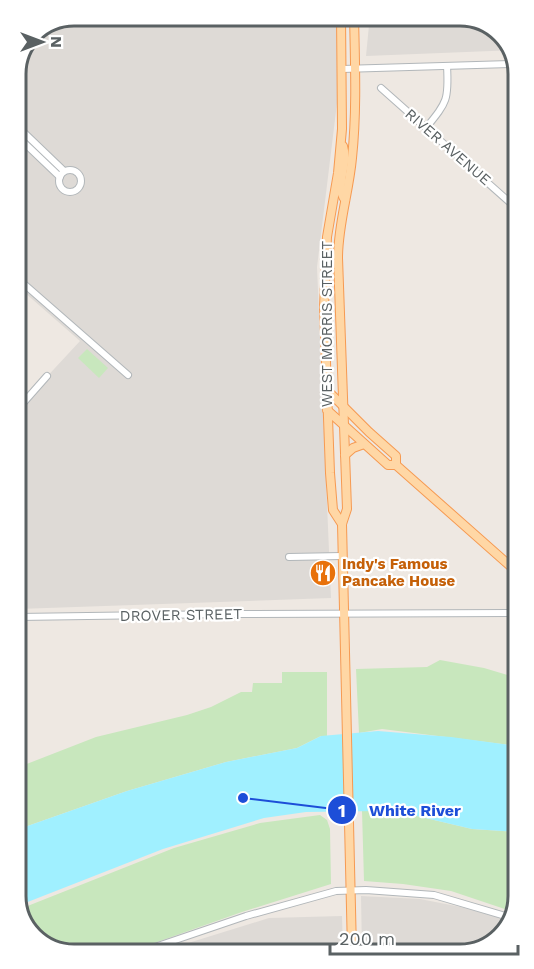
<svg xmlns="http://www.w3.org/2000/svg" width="534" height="969" viewBox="0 0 534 969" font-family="'Work Sans',sans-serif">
<rect width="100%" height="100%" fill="#eee8e2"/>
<g fill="#dedad6">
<polygon points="74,15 337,15 338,95 317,267 331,598 18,609 17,409 80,341 16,285 15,70 32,32"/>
<polygon points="370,15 464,15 493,25 514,50 366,56"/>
<polygon points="361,896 420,899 461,907 511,921 509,928 483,949 362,951"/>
<polygon points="342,916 343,951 156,953 269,918"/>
</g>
<g fill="#c8e7bd">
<polygon points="87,349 108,368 99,378 78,358"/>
<polygon points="440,660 484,668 518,678 518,746 382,729 359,733 356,669 427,667"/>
<polygon points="282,672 327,672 327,736 321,736 297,748 226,762 127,791 19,829 19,767 96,737 187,715 211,707 241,692 252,692 253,683 282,683"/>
<polygon points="362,811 379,811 417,816 472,829 519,832 519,899 514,912 451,891 403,884 364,881"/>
<polygon points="320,815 327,820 330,829 331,884 242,912 126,953 70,954 41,944 20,918 20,909 174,848 260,823"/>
</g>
<polygon fill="#a0f0ff" points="378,731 451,737 518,746 519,832 472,829 417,816 379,811 306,812 264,818 163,849 20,905 19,829 127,791 226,762 297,748 321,736"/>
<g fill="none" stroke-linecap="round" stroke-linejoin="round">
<defs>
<g id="minor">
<polyline points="342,69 514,64"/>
<polyline points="381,88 515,207"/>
<polyline points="15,124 64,171"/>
<path d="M426,128C447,102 449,100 447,66"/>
<polyline points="15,134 60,177"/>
<circle cx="70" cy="181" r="11"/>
<polyline points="16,277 128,375"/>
<polyline points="17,410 47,376"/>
<polyline points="289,557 342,556"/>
<polyline points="18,617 227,614 517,613"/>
<polyline points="137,953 246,916 336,891 366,890 434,895 512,918"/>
</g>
<g id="major">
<polyline points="341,15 342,129 338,173 327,237 324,307 330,473 333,510 342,524"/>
<path d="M343,146C349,164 334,185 345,200"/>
<polyline points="326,389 369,432 396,456 396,465"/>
<polyline points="327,410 388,465 396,465 517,572"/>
<polyline points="345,455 353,448 364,444"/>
<path d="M352,951L342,524L347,509L338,258C338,224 349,192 352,158C357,111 355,63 354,15"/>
</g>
</defs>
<use href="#minor" stroke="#b2b7ba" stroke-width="8"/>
<use href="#major" stroke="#f69a52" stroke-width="10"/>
<use href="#minor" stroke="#fff" stroke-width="6"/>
<use href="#major" stroke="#ffd7a5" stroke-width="8"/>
</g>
<defs>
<symbol id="restaurant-disc" viewBox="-11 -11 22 22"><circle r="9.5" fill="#e8710a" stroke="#fff"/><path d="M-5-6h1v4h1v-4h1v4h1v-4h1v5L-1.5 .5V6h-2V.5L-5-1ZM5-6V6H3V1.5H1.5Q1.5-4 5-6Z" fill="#fff"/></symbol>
</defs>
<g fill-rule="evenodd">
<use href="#restaurant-disc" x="308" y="558" width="30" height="30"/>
</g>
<g text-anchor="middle" stroke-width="4.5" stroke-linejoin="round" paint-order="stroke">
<g font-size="15" fill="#5a6163" stroke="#fff">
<text transform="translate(448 147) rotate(41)" y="5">RIVER AVENUE</text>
<text transform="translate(327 324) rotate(-90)" y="5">WEST MORRIS STREET</text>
<text transform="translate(181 615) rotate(-1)" y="5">DROVER STREET</text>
</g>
<g font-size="15" font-weight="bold" fill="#c56008" stroke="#fff" text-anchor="start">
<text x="342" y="569">Indy's Famous<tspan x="342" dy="17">Pancake House</tspan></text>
</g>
</g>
<path d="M0 0H534V969H0ZM74 26H460A48 48 0 0 1 508 74V896A48 48 0 0 1 460 944H74A48 48 0 0 1 26 896V74A48 48 0 0 1 74 26Z" fill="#fff" fill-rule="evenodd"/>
<path fill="none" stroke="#5a6163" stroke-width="3" d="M74 26H460A48 48 0 0 1 508 74V896A48 48 0 0 1 460 944H74A48 48 0 0 1 26 896V74A48 48 0 0 1 74 26Z"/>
<path fill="none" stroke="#1d4ed8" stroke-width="2" d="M243 798L342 810"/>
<g fill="#1d4ed8" stroke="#fff" stroke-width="2">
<circle cx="243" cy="798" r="6"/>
<circle cx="342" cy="810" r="15"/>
</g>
<g font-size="18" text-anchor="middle" font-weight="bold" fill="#fff">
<text x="342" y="817">1</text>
</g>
<g font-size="16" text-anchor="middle" font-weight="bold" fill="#1d4ed8" stroke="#fff" stroke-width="4.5" stroke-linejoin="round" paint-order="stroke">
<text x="415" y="816">White River</text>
</g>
<g transform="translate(42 42) rotate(90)" stroke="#ffffff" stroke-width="4.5" paint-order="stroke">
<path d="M0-4.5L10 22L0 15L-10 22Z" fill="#5a6163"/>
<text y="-9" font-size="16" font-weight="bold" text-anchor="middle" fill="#5a6163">N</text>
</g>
<path d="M330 945v9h188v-9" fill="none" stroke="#5a6163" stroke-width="3"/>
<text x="339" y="945" font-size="18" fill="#5a6163" stroke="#ffffff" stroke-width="4.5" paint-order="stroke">200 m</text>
</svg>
